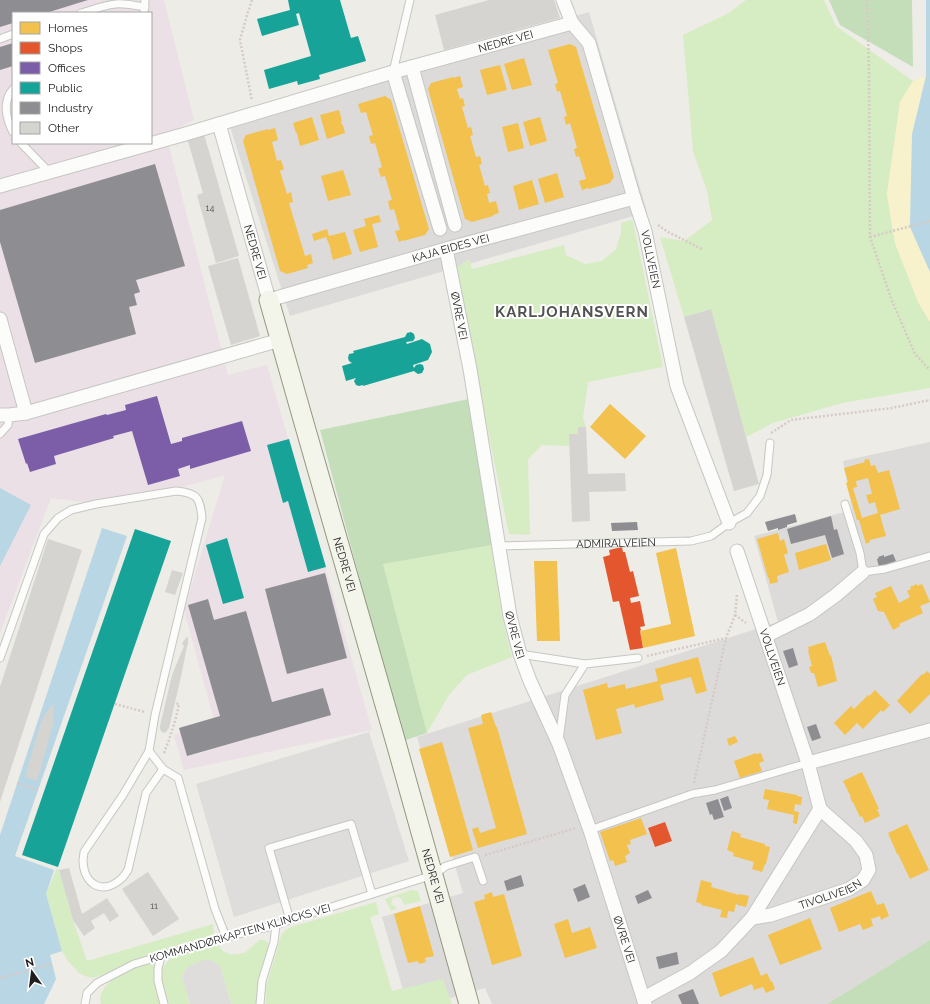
<svg xmlns="http://www.w3.org/2000/svg" width="930" height="1004" viewBox="0 0 930 1004" font-family="Raleway,sans-serif">
<rect width="100%" height="100%" fill="#edece7"/>
<g fill="#dcdbd9">
<polygon points="589,12 647,212 290,316 226,114"/>
<polygon points="930,442 930,940 827,1004 492,1004 485,988 431,1004 407,1004 382,917 463,893 417,737 778,622 754,536 852,510 843,461"/>
</g>
<path fill="#ebe0e5" fill-rule="evenodd" d="M0,0H164L194,120L166,134L228,375L267,365L372,730L184,770L174,735L214,720L184,610L225,475L113,506L51,498L0,633ZM13,13H151V143H13Z"/>
<g fill="#d6edc4">
<polygon points="746,0 824,0 836,26 913,81 900,102 887,194 895,243 918,302 930,322 930,388 842,403 773,423 746,437 710,309 684,317 660,237 684,241 712,220 707,191 693,151 683,35 727,14"/>
<polygon points="630,220 633,221 663,367 588,382 583,418 586,427 578,427 578,434 569,434 569,446 542,445 528,459 530,535 509,534 455,269 469,259 472,269 564,245 566,255 585,264 602,261 616,249 621,233 621,223"/>
<polygon points="492,545 502,616 512,657 467,675 449,695 427,733 383,564"/>
<polygon points="57,868 59,870 73,920 87,961 213,924 214,933 212,935 195,940 138,958 100,976 91,978 85,976 79,973 68,961 62,951 46,894"/>
<polygon points="411,890 418,891 421,901 404,905 401,898 397,897 393,898 391,904 397,908 391,911 385,899"/>
<path d="M376,902L379,914L370,917L392,991L443,979L452,1004H266V987L281,936C285,929 290,927 298,925Z"/>
<path d="M259,940H264L268,942V948L259,983L257,1004H231L220,966L203,961C193,965 187,966 182,976L190,1004H168C163,984 154,970 174,956L218,943C219,946 221,949 223,951C229,956 241,955 247,951C251,947 255,944 259,940Z"/>
<path d="M154,962V982L160,1004H101C95,980 137,967 154,962Z"/>
</g>
<g fill="#c4deba">
<polygon points="829,0 912,0 913,67 840,25"/>
<polygon points="469,399 492,545 383,564 427,733 403,741 320,430"/>
<polygon points="930,940 930,1004 827,1004"/>
</g>
<polygon fill="#f7f2cb" points="926,76 912,134 910,227 930,272 930,322 918,302 895,243 887,194 900,102 913,81"/>
<g fill="#dedddb">
<polygon points="369,732 409,861 234,917 196,784"/>
<polygon points="203,960 211,960 220,966 231,1004 190,1004 182,976 186,969 192,965"/>
</g>
<g fill="#b8d6e3">
<polygon points="926,0 930,0 930,272 910,227 912,134 926,76"/>
<polygon points="0,488 31,505 0,566"/>
<polygon points="102,528 127,536 15,856 54,870 46,894 62,951 50,955 56,979 44,1004 0,1004 0,835"/>
</g>
<g fill="#f2c14e" fill-rule="evenodd">
<polygon points="570,44 576,47 614,177 610,183 589,189 588,188 582,190 579,181 586,179 579,156 576,157 574,149 577,148 570,123 566,125 564,117 567,116 560,91 557,92 555,84 558,83 548,50"/>
<polygon points="524,58 532,85 512,90 504,64"/>
<polygon points="500,65 507,90 487,95 480,70"/>
<polygon points="460,76 463,87 457,89 460,99 463,98 465,106 462,107 468,128 471,127 473,135 470,136 476,157 480,156 482,164 479,165 485,186 488,185 490,193 487,194 489,203 496,201 499,213 493,215 493,216 472,222 465,219 428,89 431,83 453,77 453,78"/>
<polygon points="385,96 391,100 429,229 425,235 403,241 403,240 399,242 395,231 400,230 394,209 390,210 388,201 392,200 385,176 381,177 378,169 382,167 375,143 371,144 369,136 373,135 366,112 361,113 358,104"/>
<polygon points="339,110 342,121 341,121 342,125 343,125 345,133 327,139 320,115"/>
<polygon points="312,117 319,140 300,146 297,133 296,133 293,123"/>
<polygon points="540,117 547,141 530,146 523,122"/>
<polygon points="518,123 524,148 508,152 502,127"/>
<polygon points="275,128 278,140 272,142 277,161 281,160 284,169 280,171 287,194 291,192 293,202 289,203 305,256 311,254 313,263 307,265 308,268 287,274 280,271 243,141 246,135 268,129 268,130"/>
<polygon points="343,170 351,195 328,201 321,176"/>
<polygon points="557,173 564,197 545,203 538,179"/>
<polygon points="532,180 539,204 519,210 513,186"/>
<polygon points="379,215 381,222 372,224 378,247 360,252 353,230 366,226 364,219"/>
<polygon points="327,229 329,236 345,232 352,254 333,260 330,249 331,249 326,237 314,241 312,234"/>
<polygon points="610,404 646,436 625,459 590,427"/>
<path d="M869,459L871,466L875,465L878,473L889,470L900,509L880,515L886,536L870,540V542L866,544L859,520H857L846,483L848,482L844,468L865,462L864,460ZM868,478L872,494L866,495L869,504L875,502L878,513L862,518L853,488L857,487L856,481Z"/>
<polygon points="778,533 780,541 784,539 788,553 784,555 789,572 777,576 778,582 770,584 769,578 768,578 757,539"/>
<polygon points="826,544 831,560 799,570 795,553"/>
<polygon points="676,548 695,636 643,648 640,631 671,624 656,553"/>
<polygon points="534,561 557,561 560,641 537,641"/>
<polygon points="917,584 917,586 922,584 930,602 920,606 923,613 899,624 900,626 893,630 884,612 878,611 873,599 877,597 875,593 891,586 899,603 910,597 907,591 911,589 910,587"/>
<polygon points="825,642 830,656 831,655 837,681 818,687 814,673 811,673 809,667 812,666 808,651 809,651 808,647"/>
<polygon points="698,657 707,691 696,694 691,677 660,685 664,700 635,708 634,704 616,709 622,733 596,740 583,690 607,683 608,688 625,684 626,689 658,681 655,669"/>
<polygon points="927,671 930,674 930,694 910,714 897,701 922,674 923,675"/>
<polygon points="875,690 890,705 883,712 881,710 863,729 857,723 845,735 834,723 851,706 854,709 868,695 869,696"/>
<polygon points="491,712 496,727 497,727 527,834 478,848 472,829 478,827 480,833 496,828 468,728 483,724 481,715"/>
<polygon points="735,736 738,742 729,746 727,739"/>
<polygon points="442,742 473,850 450,857 419,749"/>
<polygon points="756,753 756,754 761,753 764,761 759,763 762,771 740,778 734,761"/>
<polygon points="862,772 879,809 877,809 880,816 865,823 862,816 860,817 853,802 852,802 850,797 851,797 843,781"/>
<polygon points="765,789 797,795 797,796 802,797 801,805 795,804 794,811 799,812 797,824 793,823 794,815 767,809 769,800 763,799"/>
<polygon points="641,818 647,834 630,840 631,844 627,845 630,853 625,856 627,862 615,866 613,860 610,861 600,832"/>
<polygon points="907,824 929,870 910,879 898,854 897,854 888,833"/>
<polygon points="732,831 741,834 740,837 765,844 765,846 770,847 766,864 765,864 762,872 752,869 754,862 733,856 734,853 727,850"/>
<polygon points="701,880 712,883 711,887 739,895 739,894 749,896 746,907 737,905 737,904 736,903 734,912 728,911 727,918 720,917 722,910 701,905 702,904 696,902"/>
<polygon points="871,891 877,905 884,903 889,916 881,920 880,916 871,919 873,926 863,930 860,924 839,932 830,908"/>
<polygon points="492,892 493,897 504,894 522,956 492,965 474,902 485,899 484,895"/>
<polygon points="420,906 434,956 425,958 426,962 419,964 418,961 408,963 394,914"/>
<polygon points="810,918 822,949 780,965 768,935"/>
<polygon points="568,919 572,933 590,927 597,948 565,958 554,924"/>
<polygon points="753,957 761,976 767,973 771,982 772,981 775,989 766,993 763,987 754,990 752,984 720,997 712,973"/>
</g>
<g fill="#e4572e">
<polygon points="622,547 623,552 625,552 630,572 633,571 639,596 630,598 631,603 640,601 645,626 640,627 641,630 640,631 643,648 630,650 619,601 613,602 603,557 610,555 609,550"/>
<polygon points="665,822 672,841 655,847 648,828"/>
</g>
<polygon fill="#7b5ea7" points="157,396 171,444 182,441 182,438 242,421 251,451 190,469 190,465 178,469 180,476 148,485 132,431 113,436 114,438 54,456 56,464 30,472 27,463 26,464 18,439 106,414 107,415 126,410 125,405"/>
<g fill="#17a398">
<polygon points="288,0 340,0 351,38 358,36 366,61 319,75 320,79 298,85 297,81 269,89 264,70 311,56 299,13 296,14 299,25 262,36 257,19 290,10"/>
<polygon points="411,332 414,334 415,338 413,341 406,342 407,344 422,339 430,344 432,352 428,360 413,365 414,368 416,365 420,364 423,365 424,369 422,373 418,374 415,372 414,371 363,386 363,385 359,386 356,385 354,381 356,378 346,381 342,366 352,363 349,361 348,358 349,354 354,353 353,351 405,337 407,333"/>
<polygon points="289,439 326,567 308,572 288,501 283,503 267,445"/>
<polygon points="135,529 171,541 58,867 22,855"/>
<polygon points="227,538 244,598 223,604 206,545"/>
</g>
<g fill="#8d8d92">
<polygon points="0,0 88,0 46,13 13,13 13,23 0,27"/>
<polygon points="13,43 13,66 0,70 0,47"/>
<polygon points="155,164 185,266 136,280 140,292 134,294 137,305 129,307 136,334 35,363 0,242 0,210"/>
<polygon points="795,514 797,522 787,525 787,527 778,530 778,528 768,531 765,522"/>
<polygon points="831,516 834,530 837,529 844,554 832,558 825,535 791,544 787,529"/>
<polygon points="637,522 638,530 612,531 611,523"/>
<polygon points="893,554 896,561 879,567 877,559 879,558 878,557 884,555 884,557"/>
<polygon points="325,573 347,658 287,674 265,589"/>
<polygon points="208,599 214,620 246,611 272,702 323,688 331,715 187,756 179,728 220,716 188,605"/>
<polygon points="793,648 798,665 789,668 783,651"/>
<polygon points="816,724 821,738 812,741 807,727"/>
<polygon points="728,796 732,808 724,811 720,799"/>
<polygon points="718,799 724,817 714,820 712,814 710,815 706,803"/>
<polygon points="521,875 524,886 507,891 504,881"/>
<polygon points="585,884 590,897 578,902 573,889"/>
<polygon points="648,890 652,898 638,904 635,896"/>
<polygon points="677,952 679,964 659,969 656,957"/>
<polygon points="693,989 699,1004 682,1004 678,995"/>
</g>
<g fill="#d5d4d0">
<polygon points="489,0 554,0 560,18 444,50 435,15"/>
<polygon points="204,134 239,256 216,263 197,195 203,193 187,138"/>
<polygon points="238,258 260,336 231,345 208,266"/>
<polygon points="711,309 759,484 734,491 684,317"/>
<polygon points="578,427 586,427 588,474 625,473 626,491 589,492 590,521 572,522 569,434 578,434"/>
<polygon points="48,539 82,550 0,802 0,687"/>
<polygon points="172,570 183,573 175,595 165,592"/>
<polygon points="187,637 188,637 188,644 187,646 181,677 169,728 165,733 162,732 160,729 160,726 172,675 184,646 182,644 183,642"/>
<polygon points="52,705 54,705 54,708 53,725 37,781 31,779 26,777 29,762 41,722 46,713"/>
<polygon points="69,868 82,914 107,898 119,916 110,922 104,913 91,921 95,928 84,936 73,920 59,870"/>
<polygon points="148,872 179,919 153,936 122,889"/>
</g>
<g fill="none" stroke-linecap="round" stroke-linejoin="round">
<defs>
<g id="lane">
<path d="M81,13C92,10 104,5 116,4C126,3 136,6 145,7"/>
<polyline points="144,13 145,0"/>
<polyline points="0,39 13,34"/>
<polyline points="393,72 410,0"/>
<path d="M13,89C2,101 6,119 13,132"/>
<polyline points="21,143 49,172"/>
<polyline points="0,434 8,425 9,415"/>
<polyline points="845,504 860,553 863,572 885,569 930,556"/>
<path id="s1" d="M499,546L691,541L711,536L729,523L747,513L760,496L767,475L770,443"/>
<polyline points="520,654 585,664"/>
<path d="M0,658L44,534L58,518L71,510L96,504L176,491C198,493 200,498 202,518L155,715L149,751L163,769L178,778L215,909L226,937"/>
<polyline points="559,740 565,695 585,664 638,658"/>
<path d="M149,751L123,795L84,852C84,855 83,858 83,861C84,885 103,896 122,878C124,876 126,873 128,870L146,793L163,769"/>
<polyline points="590,830 692,794 715,790 808,763"/>
<polyline points="290,920 269,848 351,824 372,894"/>
<polyline points="161,956 158,969 158,981 164,1004"/>
<polyline points="85,1004 87,993 97,983 134,964 226,937 276,925 290,920 433,875 446,866 475,857 483,881"/>
<polyline points="260,1004 262,981 274,942 276,925"/>
</g>
<g id="street">
<path id="s2" d="M563,0L572,23L589,43L634,198L645,231L677,386L729,523"/>
<polyline points="412,67 455,225"/>
<polyline points="393,72 440,229"/>
<path id="s3" d="M219,124L269,300L446,249L634,198"/>
<path id="s4" d="M0,186L182,135L393,72L572,23"/>
<path id="s5" d="M446,249L470,369L510,616L520,654L530,681L559,744L590,830L645,1004"/>
<polyline points="0,319 26,413"/>
<polyline points="0,415 9,415 26,413 280,340"/>
<path id="s6" d="M737,551L808,763"/>
<polyline points="766,636 810,614 836,595 863,572"/>
<path id="s7" d="M752,918L771,915L849,889L863,880L869,870L866,855L856,841L820,809"/>
<polyline points="644,998 690,973 721,951 752,918 820,809 808,763 930,730"/>
</g>
<g id="secondary">
<path id="s8" d="M269,300L306,430L396,743L469,1004"/>
</g>
</defs>
<use href="#lane" stroke="#c6c6c3" stroke-width="9"/>
<use href="#street" stroke="#c6c6c3" stroke-width="15"/>
<use href="#secondary" stroke="#94987e" stroke-width="21"/>
<g stroke="#d7cac6" stroke-width="2.5" stroke-dasharray="2 2" stroke-linecap="butt">
<polyline points="252,0 247,15 240,40 252,101"/>
<polyline points="867,0 869,71 870,237 892,301 915,354 930,370"/>
<polyline points="658,225 668,232 702,249"/>
<polyline points="870,237 930,221"/>
<polyline points="771,433 791,420 892,408 930,400"/>
<polyline points="735,615 746,623"/>
<polyline points="647,656 726,638 735,615 737,595"/>
<polyline points="115,704 145,712"/>
<path d="M164,753C170,737 176,721 179,704L175,703"/>
<polyline points="17,783 38,790"/>
<polyline points="694,783 726,638"/>
<polyline points="485,855 576,828"/>
<polyline points="0,978 52,964"/>
</g>
<use href="#lane" stroke="#fcfcfb" stroke-width="7"/>
<use href="#street" stroke="#fcfcfb" stroke-width="13"/>
<use href="#secondary" stroke="#f3f4ea" stroke-width="19"/>
</g>
<g text-anchor="middle" stroke-width="4" stroke-linejoin="round" paint-order="stroke">
<g font-size="9" fill="#4c4c4b">
<text x="210" y="211">14</text>
<text x="154" y="909">11</text>
</g>
<g font-size="11" fill="#1f1f1f" stroke="#fff">
<text dy="4" stroke="none"><textPath href="#s4" startOffset="526">NEDRE VEI</textPath></text>
<text dy="4" stroke="none"><textPath href="#s3" startOffset="372">KAJA EIDES VEI</textPath></text>
<text dy="4" stroke="none"><textPath href="#s3" startOffset="133">NEDRE VEI</textPath></text>
<text dy="4" stroke="none"><textPath href="#s2" startOffset="276">VOLLVEIEN</textPath></text>
<text dy="4" stroke="none"><textPath href="#s5" startOffset="68">ØVRE VEI</textPath></text>
<text dy="4" stroke="none"><textPath href="#s1" startOffset="117">ADMIRALVEIEN</textPath></text>
<text dy="4" stroke="none"><textPath href="#s8" startOffset="275">NEDRE VEI</textPath></text>
<text dy="4" stroke="none"><textPath href="#s5" startOffset="392">ØVRE VEI</textPath></text>
<text dy="4" stroke="none"><textPath href="#s6" startOffset="112">VOLLVEIEN</textPath></text>
<text dy="4" stroke="none"><textPath href="#s8" startOffset="599">NEDRE VEI</textPath></text>
<text dy="4" stroke="none"><textPath href="#s7" startOffset="82">TIVOLIVEIEN</textPath></text>
<text transform="translate(240 933) rotate(-16)" y="4">KOMMANDØRKAPTEIN KLINCKS VEI</text>
<text dy="4" stroke="none"><textPath href="#s5" startOffset="716">ØVRE VEI</textPath></text>
</g>
<g font-size="15" font-weight="bold" letter-spacing="1" fill="#525252" stroke="#fff">
<text x="572" y="317">KARLJOHANSVERN</text>
</g>
</g>
<rect x="12" y="12" width="140" height="132" fill="#ffffff" stroke="#a5a5a5"/>
<rect x="20" y="22" width="20" height="12" fill="#f2c14e" stroke="#a5a5a5"/>
<text x="48" y="32" font-size="12" fill="#1f1f1f">Homes</text>
<rect x="20" y="42" width="20" height="12" fill="#e4572e" stroke="#a5a5a5"/>
<text x="48" y="52" font-size="12" fill="#1f1f1f">Shops</text>
<rect x="20" y="62" width="20" height="12" fill="#7b5ea7" stroke="#a5a5a5"/>
<text x="48" y="72" font-size="12" fill="#1f1f1f">Offices</text>
<rect x="20" y="82" width="20" height="12" fill="#17a398" stroke="#a5a5a5"/>
<text x="48" y="92" font-size="12" fill="#1f1f1f">Public</text>
<rect x="20" y="102" width="20" height="12" fill="#8d8d92" stroke="#a5a5a5"/>
<text x="48" y="112" font-size="12" fill="#1f1f1f">Industry</text>
<rect x="20" y="122" width="20" height="12" fill="#d5d4d0" stroke="#a5a5a5"/>
<text x="48" y="132" font-size="12" fill="#1f1f1f">Other</text>
<g transform="translate(32 972) rotate(346)" stroke="#ffffff" stroke-width="3" paint-order="stroke">
<path d="M0-3L7 15L0 10L-7 15Z" fill="#1f1f1f"/>
<text y="-6" font-size="11" font-weight="bold" text-anchor="middle" fill="#1f1f1f">N</text>
</g>
</svg>
